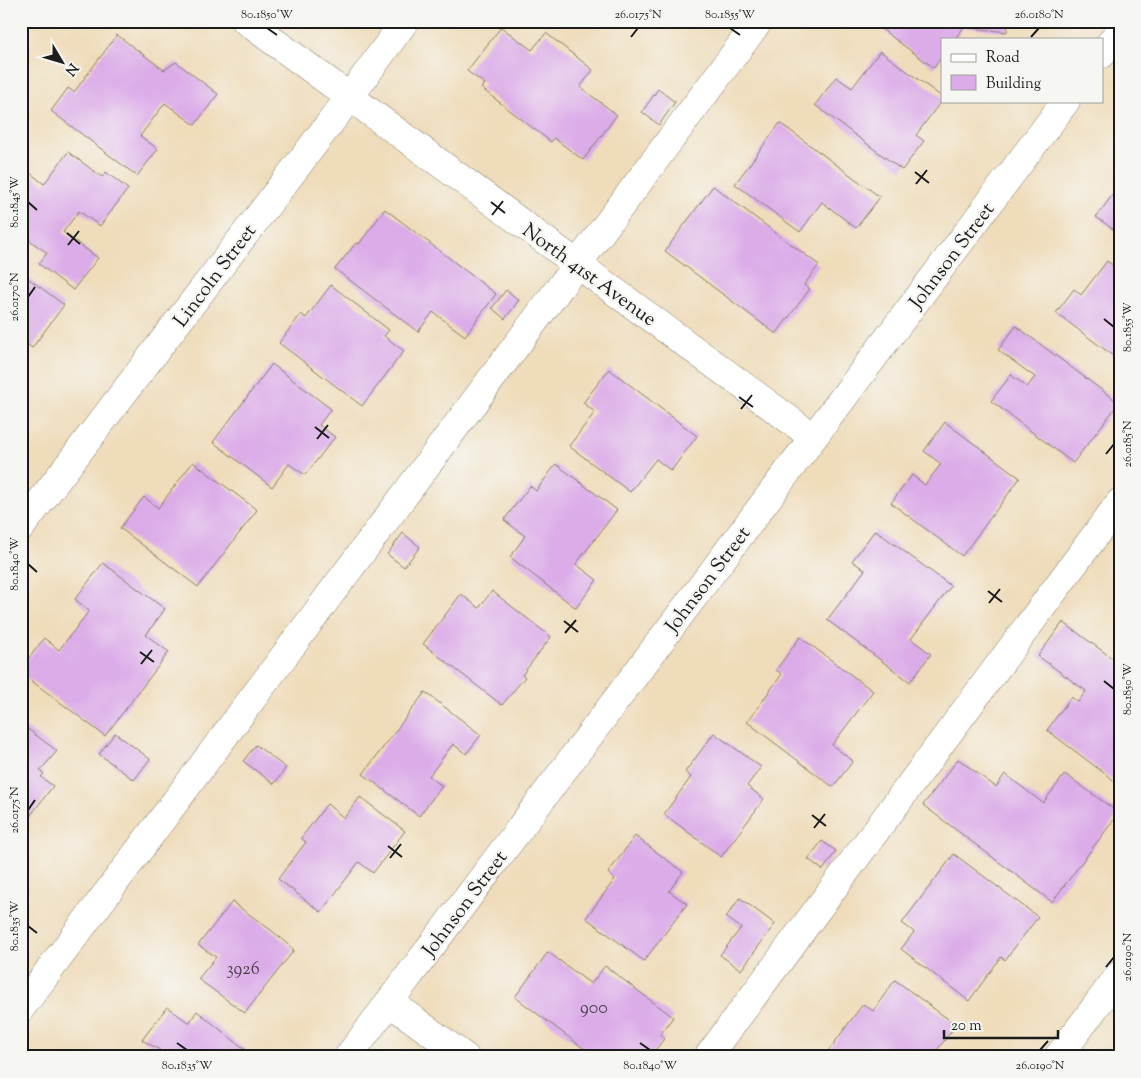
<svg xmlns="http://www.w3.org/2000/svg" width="1141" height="1078" viewBox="0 0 1141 1078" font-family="'Sorts Mill Goudy',serif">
<rect width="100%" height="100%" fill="#f6f6f2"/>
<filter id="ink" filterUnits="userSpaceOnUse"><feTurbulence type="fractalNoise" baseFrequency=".02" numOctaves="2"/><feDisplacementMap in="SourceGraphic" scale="10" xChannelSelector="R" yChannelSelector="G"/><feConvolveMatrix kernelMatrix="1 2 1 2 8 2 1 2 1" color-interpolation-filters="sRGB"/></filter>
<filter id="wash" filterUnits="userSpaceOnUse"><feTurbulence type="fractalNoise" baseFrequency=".0096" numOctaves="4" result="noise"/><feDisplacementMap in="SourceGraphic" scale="20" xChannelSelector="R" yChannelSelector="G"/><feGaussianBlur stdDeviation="1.12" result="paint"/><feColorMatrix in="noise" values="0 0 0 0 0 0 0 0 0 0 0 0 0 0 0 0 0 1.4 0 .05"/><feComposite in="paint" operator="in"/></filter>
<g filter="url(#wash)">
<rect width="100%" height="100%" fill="#efdcba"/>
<g id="blocks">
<g fill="#dbace8">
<polygon points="879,21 1008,21 1007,32 964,27 955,39 942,39 942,56 934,68 876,25"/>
<polygon points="501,27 532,50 546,33 593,70 580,87 617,115 583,160 554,138 551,142 481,88 485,84 467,71"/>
<polygon points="117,35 164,70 176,62 218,94 195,125 165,103 140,136 158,149 137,176 51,111 68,88 74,92"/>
<polygon points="880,51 942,97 942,100 916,135 924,141 902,170 815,105 836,77 852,88"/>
<polygon points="658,89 675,102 659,125 642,112"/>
<polygon points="780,123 880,197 856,228 822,202 800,232 735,184"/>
<polygon points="68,152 102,177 106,172 128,189 100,226 79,211 63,232 98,258 73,290 39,264 47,253 21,234 21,185 30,173 44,184"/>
<polygon points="1120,185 1120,234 1096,217"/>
<polygon points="713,186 819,265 804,285 810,289 776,334 665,251"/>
<polygon points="385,209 496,294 465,336 433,312 418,332 335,269 356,243 359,244"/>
<polygon points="1107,261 1120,270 1120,361 1056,313 1074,289 1081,295"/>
<polygon points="21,273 64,305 32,348 21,340"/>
<polygon points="331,285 389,330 384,336 404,351 362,406 279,343 301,314 306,318"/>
<polygon points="506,290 519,300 505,319 492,308"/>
<polygon points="1016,326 1119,403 1073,463 991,401 1011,375 1027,387 1035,377 998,350"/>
<polygon points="272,364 331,409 319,425 335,437 305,475 289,464 272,487 213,442"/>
<polygon points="609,369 697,436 671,471 656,459 630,492 569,446 595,412 583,403"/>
<polygon points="945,422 1020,478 962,556 891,503 912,475 925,485 941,464 924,451"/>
<polygon points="193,462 257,510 198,587 120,528 144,497 158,508"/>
<polygon points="556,464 617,510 576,564 597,580 576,608 510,557 525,536 504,520 530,486 536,491"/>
<polygon points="875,530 951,586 911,639 931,654 910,682 827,620 865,570 852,561"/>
<polygon points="403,533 420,547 404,567 387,554"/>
<polygon points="103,563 165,609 146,635 169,652 105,736 21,673 21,669 44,638 59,650 89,611 75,599"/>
<polygon points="492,591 551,637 522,675 525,677 502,705 423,644 461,594 479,608"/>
<polygon points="1063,622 1120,664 1120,785 1047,730 1071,697 1078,702 1086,691 1038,656"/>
<polygon points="800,637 873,691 832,745 853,761 833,787 747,722 782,674 776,670"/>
<polygon points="425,692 481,735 466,754 453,744 429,776 442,786 419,816 363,774"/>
<polygon points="21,724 57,751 40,771 44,774 41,777 53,786 21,828"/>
<polygon points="115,733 150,759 134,780 99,754"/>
<polygon points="714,733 761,767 747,786 764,799 721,857 664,814 691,777 685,772"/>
<polygon points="256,745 286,768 274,784 243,761"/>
<polygon points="958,759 996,787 1005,774 1043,803 1065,774 1119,813 1052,902 923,805"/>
<polygon points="360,797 405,831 373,873 359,862 321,912 278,879 306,842 301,838 327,804 344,818"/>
<polygon points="635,836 683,872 669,891 687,904 644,961 586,918 615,879 608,873"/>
<polygon points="822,841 836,851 823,870 808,859"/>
<polygon points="954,854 1038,917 1005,960 1001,957 969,1001 901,949 914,932 902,923"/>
<polygon points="740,898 775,924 741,970 720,955 741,928 726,917"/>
<polygon points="232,902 271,930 294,950 245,1013 198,979 216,957 198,945"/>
<polygon points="548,952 591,984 605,966 673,1017 660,1035 664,1039 650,1057 595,1057 515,997"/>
<polygon points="895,980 956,1025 932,1057 829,1057 826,1054 863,1004 873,1011"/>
<polygon points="167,1007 189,1023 197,1011 246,1050 240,1057 154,1057 160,1050 142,1040"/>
</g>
</g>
</g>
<g filter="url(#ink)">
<use href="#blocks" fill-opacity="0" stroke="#867c6b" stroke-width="1"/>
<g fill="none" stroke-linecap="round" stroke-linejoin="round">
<defs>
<g id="minor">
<polyline points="246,21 813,437"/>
<polyline points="1102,54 1120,31"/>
<polyline points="21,527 349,98 405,21"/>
<polyline points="389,1002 465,1057"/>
<polyline points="21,1008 759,21"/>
<polyline points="348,1057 1066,101"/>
<polyline points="708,1057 1120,502"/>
<polyline points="1058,1057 1120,974"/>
</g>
</defs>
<use href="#minor" stroke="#867c6b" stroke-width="29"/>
<use href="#minor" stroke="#fff" stroke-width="28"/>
</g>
</g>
<path fill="none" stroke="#1c1c1c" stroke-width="2" d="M267,28L277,35M730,28L740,35M631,37L638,28M1031,37L1039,28M915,172L929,183M916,184L927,170M28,202L37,210M491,202L505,213M492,215L503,201M67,233L80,244M68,245L79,231M28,297L35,287M1104,319L1114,327M739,397L753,407M741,409L752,395M315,427L329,438M317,439L328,425M1106,454L1114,444M28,564L37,572M988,591L1002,602M989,603L1000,589M564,621L578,632M565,633L576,620M140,652L154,662M141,664L152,650M1104,681L1114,689M28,810L35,800M812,815L826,826M814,828L825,814M388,846L402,857M390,858L401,844M28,926L37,933M1106,967L1114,957M177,1043L187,1050M640,1043L650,1050M1040,1050L1048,1041"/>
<g text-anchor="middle" stroke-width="4.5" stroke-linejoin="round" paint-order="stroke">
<g font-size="18" fill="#4c404f">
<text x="243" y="974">3926</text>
<text x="594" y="1013">900</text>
</g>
<g font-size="20" fill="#1c1c1c" stroke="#f6f6f2">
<text transform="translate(951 255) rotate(-53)" y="7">Johnson Street</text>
<text transform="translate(590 274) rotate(36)" y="7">North 41st Avenue</text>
<text transform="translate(214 275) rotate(-53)" y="7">Lincoln Street</text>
<text transform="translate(707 579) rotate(-53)" y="7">Johnson Street</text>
<text transform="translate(464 903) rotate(-53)" y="7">Johnson Street</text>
</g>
</g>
<rect width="1141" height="1078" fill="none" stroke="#f6f6f2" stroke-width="55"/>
<rect x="941" y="38" width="162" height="65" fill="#f6f6f2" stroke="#9f9f9c"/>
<rect x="951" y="54" width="25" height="8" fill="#ffffff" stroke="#9f9f9c"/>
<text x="986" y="62" font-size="15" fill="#1c1c1c">Road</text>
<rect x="951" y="75" width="25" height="15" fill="#dbace8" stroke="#9f9f9c"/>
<text x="986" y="88" font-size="15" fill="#1c1c1c">Building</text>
<g transform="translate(62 62) rotate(128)" stroke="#f6f6f2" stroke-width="4" paint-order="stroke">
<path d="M0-4L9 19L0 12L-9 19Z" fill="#1c1c1c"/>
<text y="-8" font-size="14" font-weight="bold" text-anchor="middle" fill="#1c1c1c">N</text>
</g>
<path d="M944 1030v8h114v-8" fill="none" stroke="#1c1c1c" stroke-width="2.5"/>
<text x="951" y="1030" font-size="15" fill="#1c1c1c" stroke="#f6f6f2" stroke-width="4" paint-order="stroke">20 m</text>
<rect x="28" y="28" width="1086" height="1022" fill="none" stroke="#1c1c1c" stroke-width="2"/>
<g font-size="12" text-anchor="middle" fill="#1c1c1c">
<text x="267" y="18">80.1850°W</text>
<text x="638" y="18">26.0175°N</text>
<text x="730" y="18">80.1855°W</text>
<text x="1039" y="18">26.0180°N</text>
<text transform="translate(14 202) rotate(-90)" y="4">80.1845°W</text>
<text transform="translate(14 297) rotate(-90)" y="4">26.0170°N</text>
<text transform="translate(1127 327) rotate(-90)" y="4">80.1855°W</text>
<text transform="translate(1127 444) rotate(-90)" y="4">26.0185°N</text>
<text transform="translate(14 564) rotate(-90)" y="4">80.1840°W</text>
<text transform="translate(1127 689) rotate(-90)" y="4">80.1850°W</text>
<text transform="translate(14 810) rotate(-90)" y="4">26.0175°N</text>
<text transform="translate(14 926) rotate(-90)" y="4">80.1835°W</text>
<text transform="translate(1127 957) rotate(-90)" y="4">26.0190°N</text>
<text x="187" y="1069">80.1835°W</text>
<text x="650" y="1069">80.1840°W</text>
<text x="1040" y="1069">26.0190°N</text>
</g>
</svg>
